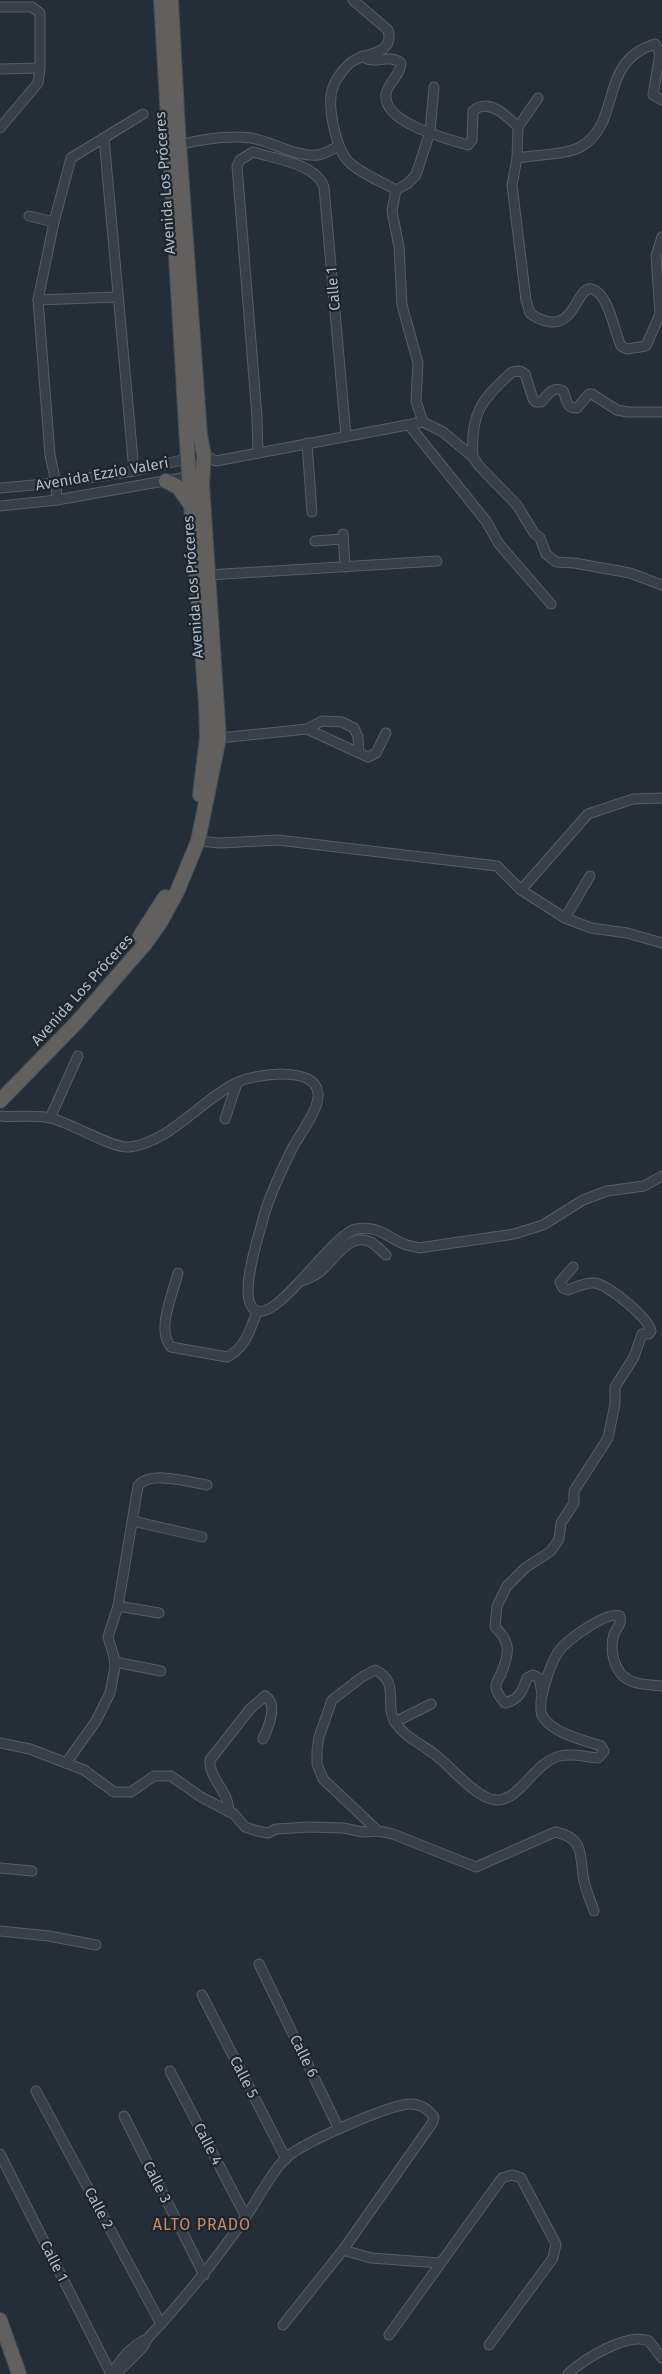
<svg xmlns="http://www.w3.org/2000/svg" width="662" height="2374" viewBox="0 0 662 2374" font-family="'Fira Sans',sans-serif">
<rect width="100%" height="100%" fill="#242e38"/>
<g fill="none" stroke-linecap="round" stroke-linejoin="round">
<defs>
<g id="minor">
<path d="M353,0L388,30C390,37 390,43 384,48C377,55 360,55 350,63C341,71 332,84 331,96C329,113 337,151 349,162C361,174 381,181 396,190L392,211L399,247L402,305L418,363L416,401L423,422"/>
<polyline points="0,7 32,7 40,13 40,68 38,83 0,128"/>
<path d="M362,56C373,66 388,53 401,63C401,75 388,82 386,94C382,123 448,139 468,145L472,140L473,111C488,97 507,116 518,127"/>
<polyline points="0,69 40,68"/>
<path d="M538,98L518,127L517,158L512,185L526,300L530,313C537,319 543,321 551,322C576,324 578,285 592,289C609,294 614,331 621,346L627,349L646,346L660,314L656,256L662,237"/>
<polyline points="104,138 134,471"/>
<path d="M179,145C203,139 226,135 251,138C271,141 298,158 318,155C325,154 332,149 339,146"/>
<path d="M517,158C534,155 568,155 582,146C623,121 597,62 655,44L660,53L653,95L662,100"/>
<polyline points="396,190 407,184 416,175 430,132 434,87"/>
<polyline points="29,216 54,222"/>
<polyline points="38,300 117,297"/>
<polyline points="409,425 486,521 499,544 551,604"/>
<polyline points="307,443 312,512"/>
<path d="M258,453L257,417L237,166L240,160L253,152C275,159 315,163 324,187L346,436"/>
<polyline points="473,457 479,466 517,505 534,533 540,538 546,554 556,562 574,563 630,573 662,585"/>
<path d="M0,488L56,483L134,471L204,455L216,461L423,422L443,432L473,457C470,414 481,400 512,372L520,371L525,374L533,399L536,402H541C548,395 553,385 563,391C567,399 566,409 577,408L589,394H592L617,410L628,412H662"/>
<polyline points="57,500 56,483 50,455 38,300 54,222 71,158 143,114"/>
<polyline points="0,506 57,500 192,476"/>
<polyline points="343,534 345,567"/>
<polyline points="315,541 343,539"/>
<polyline points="209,575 437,561"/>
<polyline points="307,729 359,753"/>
<polyline points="219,738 307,729 322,721 342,722 354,728 358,737 359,753 368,757 376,753 386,733"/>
<polyline points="198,841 220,843 278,840 497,866 521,890 565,918 591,928 627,933 662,943"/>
<polyline points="521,890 588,814 633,799 662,798"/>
<polyline points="565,918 590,876"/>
<path d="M0,1116C16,1118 35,1114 51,1118C71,1123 113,1149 129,1147C169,1143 201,1100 236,1083C253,1074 315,1065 318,1093C320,1109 299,1135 292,1149C281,1171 269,1196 263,1219C259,1236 237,1298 255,1310C276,1324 332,1234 356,1229C378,1225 387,1237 404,1244C408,1246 414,1246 419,1248L514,1234L543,1225L583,1200L607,1191L644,1186L662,1176"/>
<polyline points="50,1118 78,1056"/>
<polyline points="225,1119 237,1083"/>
<path d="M178,1273C173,1293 156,1330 171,1347L227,1357C246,1348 250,1329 257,1312"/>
<path d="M302,1281C310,1278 317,1275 323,1269C336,1258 349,1232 371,1242C376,1245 381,1251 386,1255"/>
<polyline points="133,1521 202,1537"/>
<polyline points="118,1606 159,1613"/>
<polyline points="115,1662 161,1671"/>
<path d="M542,1694L539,1678L533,1675L527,1678C523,1690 519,1700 505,1703C501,1698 495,1692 496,1685C496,1682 499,1678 501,1674C509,1654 512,1643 495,1627L497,1606L507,1586L525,1568L551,1551L559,1539L561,1523L574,1503V1491L608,1438L615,1404V1387L634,1357L642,1334H649L651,1331C648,1317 608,1285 595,1283C585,1282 576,1287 568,1290L563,1288L560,1282L573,1267"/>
<polyline points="395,1722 431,1704"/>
<path d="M0,1743L30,1749L84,1770L114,1792H131L154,1776H171L201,1797L234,1814L245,1827L257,1831L268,1833L276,1829L309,1827L343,1828L363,1832L378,1831L393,1834L476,1867L555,1832C586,1838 579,1856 584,1881C586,1891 591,1901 594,1911"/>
<path d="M66,1763L96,1721L110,1693L115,1667L114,1657L108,1637L118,1606L138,1486C150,1470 189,1482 207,1485"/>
<path d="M229,1812C230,1792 208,1778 210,1760L250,1709L265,1696C279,1705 268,1727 263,1739"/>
<path d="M378,1831L323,1779L317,1764V1751L319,1737L332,1700L362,1677L375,1670C400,1681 385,1706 394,1720C403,1737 424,1745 438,1757C453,1769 476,1798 496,1800C519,1802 534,1762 560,1756C574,1753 585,1757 598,1758L604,1751L601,1746C584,1740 554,1734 543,1717C535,1705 551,1663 558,1652C567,1640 606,1611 620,1616C622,1624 617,1627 614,1634C609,1650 614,1674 631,1681C640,1685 652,1685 662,1686"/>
<polyline points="0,1868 32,1871"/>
<polyline points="0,1931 49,1936 96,1945"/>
<polyline points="259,1964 339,2129"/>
<polyline points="202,1995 286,2159"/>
<polyline points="170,2071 246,2217"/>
<polyline points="36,2091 161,2324"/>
<polyline points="124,2116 204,2275"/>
<polyline points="0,2154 111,2374"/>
<polyline points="283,2325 343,2250"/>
<polyline points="389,2335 502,2178 512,2175 521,2178 556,2244 553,2258 489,2345"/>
<path d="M113,2374C118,2360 133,2345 147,2339"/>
<path d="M116,2374L143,2347L147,2339C183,2301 215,2261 245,2218C257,2201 272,2171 286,2158C302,2143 390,2104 411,2104C421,2104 428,2109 434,2117L433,2122L343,2250L371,2258L440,2263"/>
<path d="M568,2374C584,2359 627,2332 649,2341L662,2358"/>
</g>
<g id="trunk">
<polyline points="161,0 189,477 206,705 207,737 200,795"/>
<polyline points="166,481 178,487 190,504"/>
<polyline points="140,936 165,897"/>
<polyline points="0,1101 79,1020 145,944 160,923 177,892 198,841 219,738 202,484 204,455 200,435 178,129 171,0"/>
<polyline points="0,2320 19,2374"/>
</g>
</defs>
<use href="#minor" stroke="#555e67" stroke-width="11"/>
<use href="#trunk" stroke="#424b54" stroke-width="16"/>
<use href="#minor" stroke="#374049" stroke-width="9"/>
<use href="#trunk" stroke="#62605f" stroke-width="14"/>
</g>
<g text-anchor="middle" stroke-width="4.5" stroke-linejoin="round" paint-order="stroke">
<g font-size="15" fill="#b2bbc5" stroke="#1c252e">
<text transform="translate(165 183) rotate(-94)" y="5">Avenida Los Próceres</text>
<text transform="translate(333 289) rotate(-95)" y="5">Calle 1</text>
<text transform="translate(102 474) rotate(-10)" y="5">Avenida Ezzio Valeri</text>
<text transform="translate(193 587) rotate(-94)" y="5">Avenida Los Próceres</text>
<text transform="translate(82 990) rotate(-48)" y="5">Avenida Los Próceres</text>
<text transform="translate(304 2056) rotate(64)" y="5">Calle 6</text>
<text transform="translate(244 2077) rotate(63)" y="5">Calle 5</text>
<text transform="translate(208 2144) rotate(63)" y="5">Calle 4</text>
<text transform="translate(157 2182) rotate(63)" y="5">Calle 3</text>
<text transform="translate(99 2208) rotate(62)" y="5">Calle 2</text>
<text transform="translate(54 2261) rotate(63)" y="5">Calle 1</text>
</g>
<g font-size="16" letter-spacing="1" fill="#cb8967" stroke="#1c252e">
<text x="202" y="2230">ALTO PRADO</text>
</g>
</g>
</svg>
